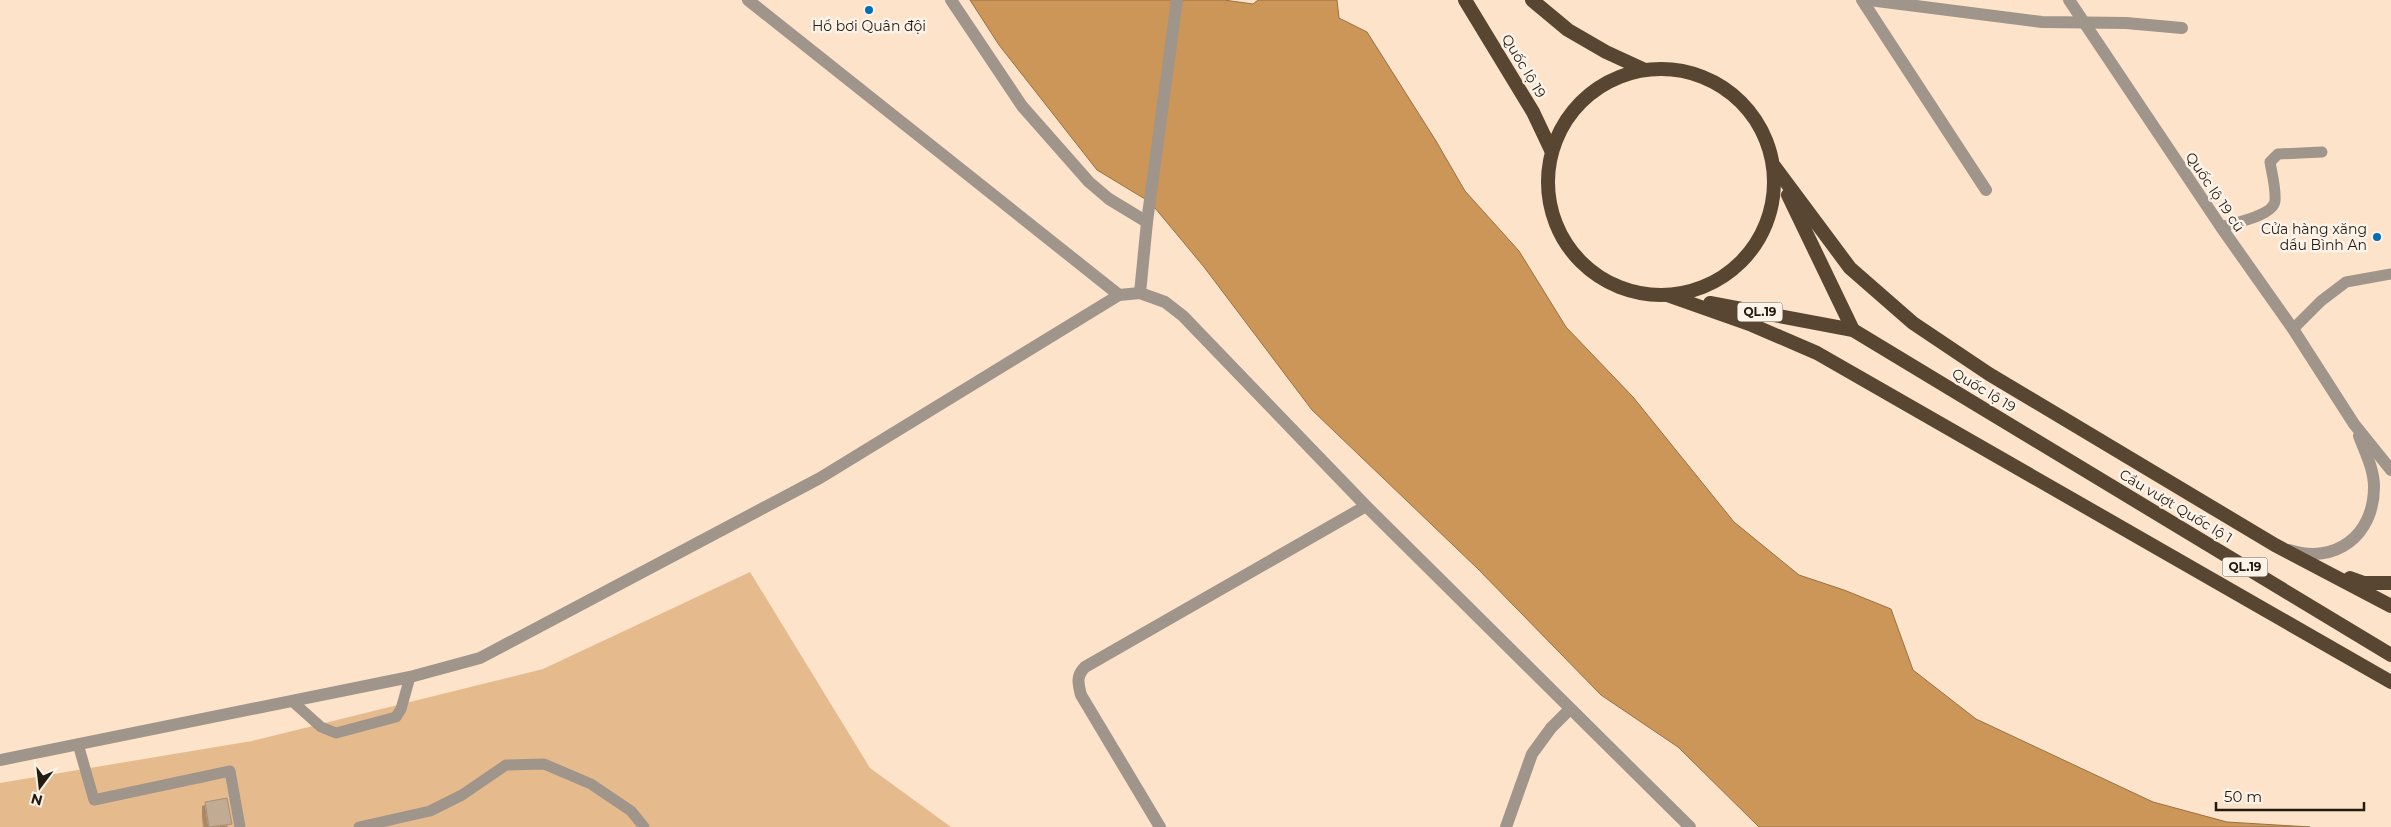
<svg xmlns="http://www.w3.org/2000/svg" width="2391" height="827" viewBox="0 0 2391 827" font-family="Montserrat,sans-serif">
<defs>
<filter id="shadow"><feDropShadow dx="-4.5" dy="4.5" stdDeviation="0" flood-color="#0004"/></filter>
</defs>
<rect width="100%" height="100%" fill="#fce3ca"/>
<polygon fill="#e5bb8d" points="750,572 870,768 951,827 0,827 0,783 252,741 543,669"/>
<polygon fill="#cc9659" stroke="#997143" points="970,0 1224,0 1253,4 1258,0 1337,0 1339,18 1367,32 1436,141 1465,191 1519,251 1566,327 1633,397 1734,522 1799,575 1844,590 1891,609 1913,670 1976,719 2153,802 2227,822 2310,827 1759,827 1678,747 1601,695 1477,568 1312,410 1204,267 1150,202 1097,170 999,45"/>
<polygon fill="#c2ab93" stroke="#a79078" filter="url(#shadow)" points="227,798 232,824 209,827 205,802"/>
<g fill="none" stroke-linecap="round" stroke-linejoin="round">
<g stroke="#9f958a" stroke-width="11">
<path d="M2221,227C2234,223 2273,216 2275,201C2276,188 2272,174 2270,162L2278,154L2322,152"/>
<polyline points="2293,329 2321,301 2346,282 2391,274"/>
<polyline points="292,701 321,727 336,733 396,717 401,709 410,677"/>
<polyline points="78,744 94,800 230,771 240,827"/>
<polyline points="359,827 430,811 462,795 506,765 544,764 591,784 631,811 644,827"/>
</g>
<g stroke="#9f958a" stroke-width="12">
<polyline points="748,0 1119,295"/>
<polyline points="951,0 1022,106 1089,182 1109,199 1147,222"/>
<polyline points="1177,0 1147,222 1140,293 1165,302 1183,316 1366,506 1690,827"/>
<polyline points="1862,0 1986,190"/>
<polyline points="1869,0 2042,22 2126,23 2182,28"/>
<polyline points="0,760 410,677 480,658 820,478 1119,295 1140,293"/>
<path d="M1160,827L1081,695C1078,683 1076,676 1085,667L1366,506"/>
<polyline points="1506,827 1532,754 1551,728 1570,709"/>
</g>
<g stroke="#9f958a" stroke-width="12">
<polyline points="2069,0 2221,227 2293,329 2354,424 2391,470"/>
<path d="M2289,550C2336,565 2374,535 2374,487C2374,469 2365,452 2359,436"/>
</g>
<g stroke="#584632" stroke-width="14">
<polyline points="1465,0 1533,112 1551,150"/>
<polyline points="1532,0 1568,30 1606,52 1643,69"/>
<circle cx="1661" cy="182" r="113"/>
<polyline points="1774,166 1850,268 1913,323 1989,374 2275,545 2391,606"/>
<polyline points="1788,195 1853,330"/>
<polyline points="1667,295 1752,325 1817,353 2391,682"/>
<polyline points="1710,303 1853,330 2391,655"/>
<polyline points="2350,578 2364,583 2391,583"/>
</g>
</g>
<g fill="#006eb9" stroke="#fdf3e9" stroke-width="2">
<circle cx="869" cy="10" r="5"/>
<circle cx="2377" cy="237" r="5"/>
</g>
<g text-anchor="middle" stroke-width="5" stroke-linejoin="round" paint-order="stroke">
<g fill="#fdf3e9" stroke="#645c52" stroke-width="1">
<rect x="1737.5" y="302.5" width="45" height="19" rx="4"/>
<rect x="2222.5" y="557.5" width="45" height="19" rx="4"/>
</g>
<g font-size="12" font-weight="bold" fill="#231b11">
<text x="1760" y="316">QL.19</text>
<text x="2245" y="571">QL.19</text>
</g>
<g font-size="14" fill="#231b11" stroke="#fdf3e9">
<text x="869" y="31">Hồ bơi Quân đội</text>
<text x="2367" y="234" text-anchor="end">Cửa hàng xăng<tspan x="2367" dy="16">dầu Bình An</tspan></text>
</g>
<g font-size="14" fill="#231b11" stroke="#fdf3e9">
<text transform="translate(1524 66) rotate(59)" y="5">Quốc lộ 19</text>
<text transform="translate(2215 192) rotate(56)" y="5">Quốc lộ 19 cũ</text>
<text transform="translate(1984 390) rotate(31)" y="5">Quốc lộ 19</text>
<text transform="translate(2176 506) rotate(31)" y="5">Cầu vượt Quốc lộ 1</text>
</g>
</g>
<g transform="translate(40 787) rotate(195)" stroke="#fdf3e9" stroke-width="4" paint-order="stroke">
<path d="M0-4L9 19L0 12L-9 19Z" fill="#231b11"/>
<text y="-8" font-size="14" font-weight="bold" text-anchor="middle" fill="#231b11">N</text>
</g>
<path d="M2216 802v8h148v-8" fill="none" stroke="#231b11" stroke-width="2.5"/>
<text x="2224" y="802" font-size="15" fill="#231b11" stroke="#fdf3e9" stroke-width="4" paint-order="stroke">50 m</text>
</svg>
